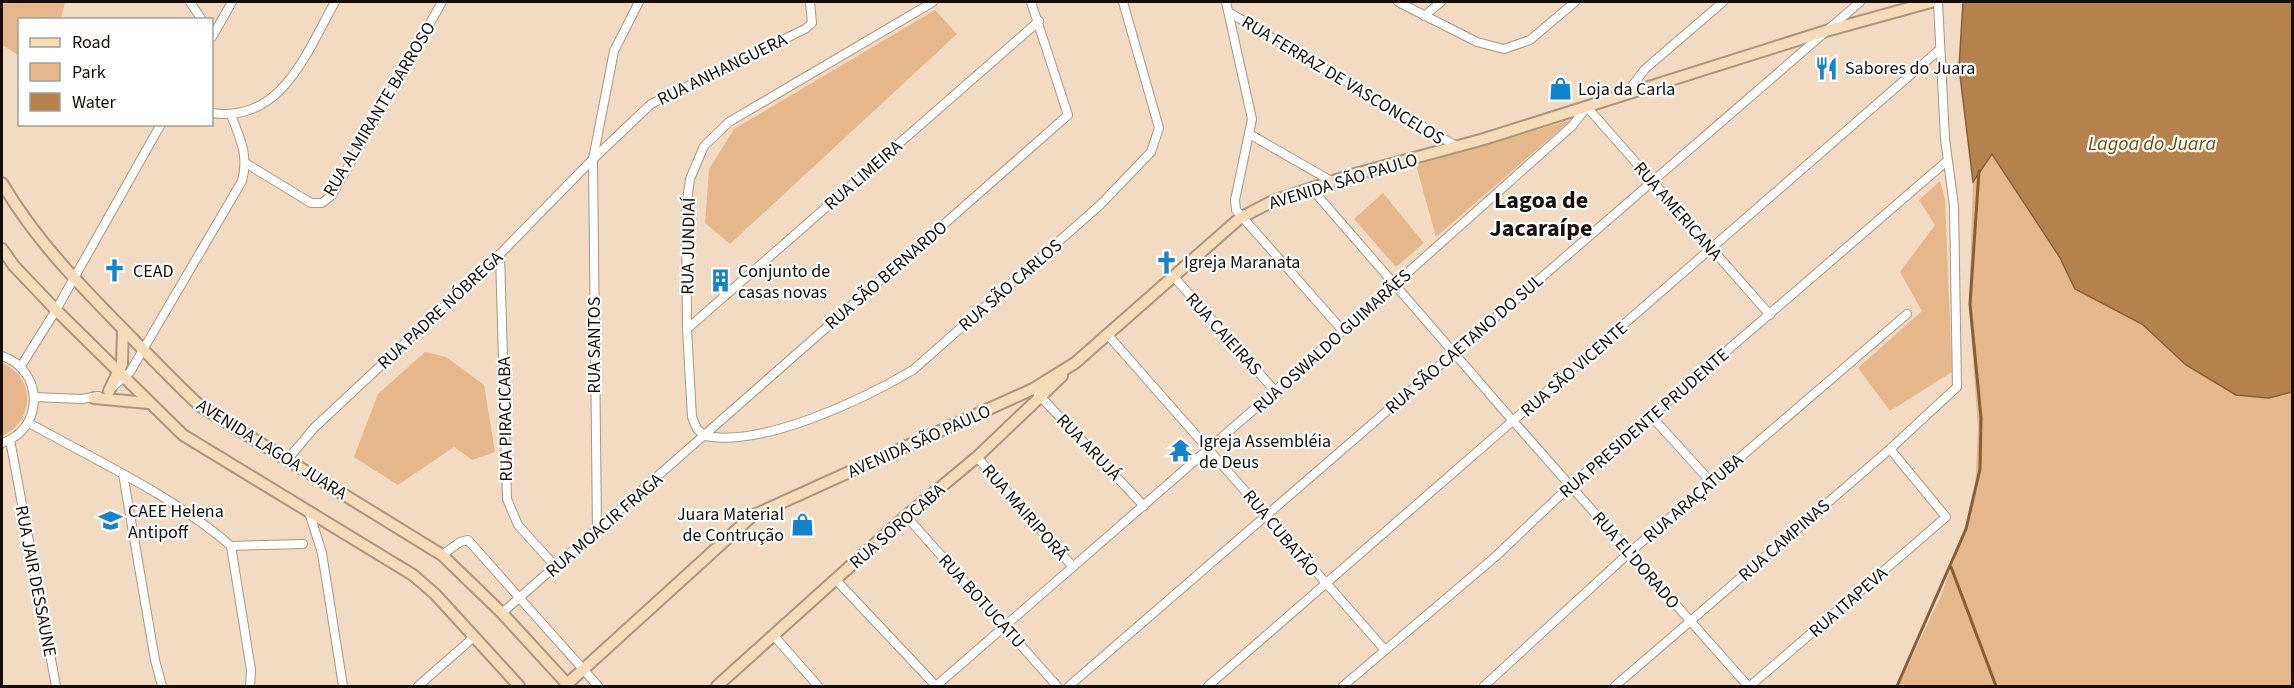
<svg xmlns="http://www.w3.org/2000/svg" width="2294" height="688" viewBox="0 0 2294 688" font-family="'Source Sans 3',sans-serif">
<rect width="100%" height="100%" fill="#f2dac3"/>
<g fill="#e5b78a">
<polygon points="2,2 65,2 61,19 20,20 18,55 2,45"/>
<polygon points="935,10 957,34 730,244 705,223 709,169 734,129"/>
<polygon points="1571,120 1436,237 1416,165"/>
<polygon points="1991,153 2072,279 2111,308 2142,324 2186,365 2269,398 2292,392 2292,686 1898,686 1940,598 1965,530 1975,492 1978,429 1969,304 1973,182"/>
<polygon points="1940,181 1945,199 1952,372 1890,411 1858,368 1922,311 1900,272 1935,225 1919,200"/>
<polygon points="1383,193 1424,243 1396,267 1354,219"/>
<polygon points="425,352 446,357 484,385 495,452 472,460 454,447 398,485 354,457 378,394"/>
<path d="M2,363C36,377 35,421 2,436Z"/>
</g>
<polygon fill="#b5824e" stroke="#855f38" stroke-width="1.5" points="1963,2 2292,2 2292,392 2269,398 2236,395 2186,365 2142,324 2075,289 2060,258 1992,154 1973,182 1959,67"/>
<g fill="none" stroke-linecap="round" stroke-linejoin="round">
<g stroke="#855f38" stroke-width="3">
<polyline points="1951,567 1996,686"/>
<polyline points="1897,686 1966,529 1980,469 1981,418 1970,304 1979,171"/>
</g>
<defs>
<g id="street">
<polyline points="190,2 202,20"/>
<polyline points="1226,2 1252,119 1235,200 1236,210 1343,331"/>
<polyline points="1398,2 1477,42 1504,49 1530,40 1575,2"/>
<polyline points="1230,13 1456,146"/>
<polyline points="1424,16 1441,2"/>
<polyline points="212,37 232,2"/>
<polyline points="1626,94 1645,69 1723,2"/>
<path d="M212,113C282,123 306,53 335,2"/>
<polyline points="1251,135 1333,182"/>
<polyline points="247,164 311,203 322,203 332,195 442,2"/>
<polyline points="1311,188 1513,421 1748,686"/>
<polyline points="500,254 507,499 518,525 556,567"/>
<polyline points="1173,276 1275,391"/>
<polyline points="687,329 1039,21"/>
<polyline points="1107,334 1385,650"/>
<path d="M2,356C44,370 45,429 2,443"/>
<polyline points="21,366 56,310 161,124"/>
<path d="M109,390L130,372L242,181C249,156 240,138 231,115"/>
<polyline points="1038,394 1144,506"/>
<polyline points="34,397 82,399 98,396"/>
<polyline points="1651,416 1711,482"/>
<path d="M29,423C97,461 172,495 231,546L303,544"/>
<path d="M705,436C764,447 862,400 913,370L1100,205L1151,152L1159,128L1123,2"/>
<polyline points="705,436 697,429 692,417 687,329 686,208 690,179 704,146 729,122 933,2"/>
<polyline points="10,440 56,686"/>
<polyline points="977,457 1073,567"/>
<polyline points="287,460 314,428 500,254 593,159 651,104 805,29 812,23 810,2"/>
<polyline points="123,474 155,660 162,686"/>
<polyline points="309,512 322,553 343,686"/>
<polyline points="906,516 1057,686"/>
<polyline points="597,531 593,159 614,51 639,2"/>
<polyline points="231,546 251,670 250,686"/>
<polyline points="442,555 460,542 468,540 598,686"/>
<polyline points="836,580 936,686"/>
<polyline points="502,613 1068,115 1031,2"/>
<polyline points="775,637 818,686"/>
<polyline points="418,686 474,637"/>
<polyline points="936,686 1275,391 1572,126 1587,107 1770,315"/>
<polyline points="1069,686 1860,2"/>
<polyline points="1208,686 1939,50"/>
<polyline points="1343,686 1495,557 1571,485 1947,161"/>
<polyline points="1484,686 1630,552 1907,314"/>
<polyline points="1615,686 1890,449 1957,387 1954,206 1945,139 1938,2"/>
<polyline points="1750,686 1946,517 1890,449"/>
</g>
<g id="secondary">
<path d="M2,183C35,239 77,282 122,328C148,354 173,381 200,406L442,555L502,613L569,686"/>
<polyline points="2,249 14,266 56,310 183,435 413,575 435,594 519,686"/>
<polyline points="109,391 122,364 123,330"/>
<polyline points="94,398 148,403"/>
<polyline points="565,686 752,516 1033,389 1075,363 1240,218 1273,201 1355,174 1484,139 1826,31 1931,2"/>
<polyline points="717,686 906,516 977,457 1062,376"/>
</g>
</defs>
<use href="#street" stroke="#ac957f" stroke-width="10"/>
<use href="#secondary" stroke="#ac957f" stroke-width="14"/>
<use href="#street" stroke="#fff" stroke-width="8"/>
<use href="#secondary" stroke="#f5dbb7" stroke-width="10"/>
</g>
<defs>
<symbol id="restaurant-bare" viewBox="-9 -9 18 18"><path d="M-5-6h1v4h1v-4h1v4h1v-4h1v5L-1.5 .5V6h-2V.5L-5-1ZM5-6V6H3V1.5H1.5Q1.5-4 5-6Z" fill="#1383cd" stroke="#fff" stroke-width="2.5" paint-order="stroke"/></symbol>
<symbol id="shop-bare" viewBox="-9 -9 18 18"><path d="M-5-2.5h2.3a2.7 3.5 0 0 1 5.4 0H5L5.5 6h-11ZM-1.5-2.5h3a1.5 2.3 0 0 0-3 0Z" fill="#1383cd" stroke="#fff" stroke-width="2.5" paint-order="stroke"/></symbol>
<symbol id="church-bare" viewBox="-9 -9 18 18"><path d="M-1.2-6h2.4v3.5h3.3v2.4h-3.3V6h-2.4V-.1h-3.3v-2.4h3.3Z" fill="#1383cd" stroke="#fff" stroke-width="2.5" paint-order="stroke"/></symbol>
<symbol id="building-bare" viewBox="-9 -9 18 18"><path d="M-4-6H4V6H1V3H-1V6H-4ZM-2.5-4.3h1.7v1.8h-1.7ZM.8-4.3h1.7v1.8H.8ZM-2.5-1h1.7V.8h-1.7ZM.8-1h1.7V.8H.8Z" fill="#1383cd" stroke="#fff" stroke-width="2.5" paint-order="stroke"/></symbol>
<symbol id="temple-bare" viewBox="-9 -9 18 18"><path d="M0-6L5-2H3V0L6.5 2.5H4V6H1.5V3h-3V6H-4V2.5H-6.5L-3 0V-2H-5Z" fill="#1383cd" stroke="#fff" stroke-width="2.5" paint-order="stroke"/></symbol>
<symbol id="school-bare" viewBox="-9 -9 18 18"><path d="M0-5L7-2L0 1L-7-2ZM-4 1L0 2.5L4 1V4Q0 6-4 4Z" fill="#1383cd" stroke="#fff" stroke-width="2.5" paint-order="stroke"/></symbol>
</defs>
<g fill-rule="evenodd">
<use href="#restaurant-bare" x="1810" y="52" width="33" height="33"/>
<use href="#shop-bare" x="1544" y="72" width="33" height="33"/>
<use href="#church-bare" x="1150" y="246" width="33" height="33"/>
<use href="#church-bare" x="98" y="254" width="33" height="33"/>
<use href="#building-bare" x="704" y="264" width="33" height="33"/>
<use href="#temple-bare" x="1164" y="434" width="33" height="33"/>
<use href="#school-bare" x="94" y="504" width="33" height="33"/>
<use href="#shop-bare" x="786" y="508" width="33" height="33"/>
</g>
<g text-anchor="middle" stroke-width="4.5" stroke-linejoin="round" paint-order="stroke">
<g font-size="18" fill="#160e06" stroke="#fff" text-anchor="start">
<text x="1845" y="74">Sabores do Juara</text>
<text x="1578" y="95">Loja da Carla</text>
<text x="1184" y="268">Igreja Maranata</text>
<text x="133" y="277">CEAD</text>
<text x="738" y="277">Conjunto de<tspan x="738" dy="21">casas novas</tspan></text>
<text x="1199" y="447">Igreja Assembléia<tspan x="1199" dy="21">de Deus</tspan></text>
<text x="128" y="517">CAEE Helena<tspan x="128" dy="21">Antipoff</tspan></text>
<text x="784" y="520" text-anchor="end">Juara Material<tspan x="784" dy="21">de Contrução</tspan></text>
</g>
<g font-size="18" fill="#160e06" stroke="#fff">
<text transform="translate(722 69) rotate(-26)" y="6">RUA ANHANGUERA</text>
<text transform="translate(1343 80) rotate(31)" y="6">RUA FERRAZ DE VASCONCELOS</text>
<text transform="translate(379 109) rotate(-59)" y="6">RUA ALMIRANTE BARROSO</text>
<text transform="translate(863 175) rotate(-41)" y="6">RUA LIMEIRA</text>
<text transform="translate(1343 181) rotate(-17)" y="6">AVENIDA SÃO PAULO</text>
<text transform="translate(1678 211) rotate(49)" y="6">RUA AMERICANA</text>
<text transform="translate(688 246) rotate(-89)" y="6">RUA JUNDIAÍ</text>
<text transform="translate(886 275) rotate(-41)" y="6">RUA SÃO BERNARDO</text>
<text transform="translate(1010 285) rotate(-41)" y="6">RUA SÃO CARLOS</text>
<text transform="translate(440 310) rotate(-43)" y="6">RUA PADRE NÓBREGA</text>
<text transform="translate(1224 334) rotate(48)" y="6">RUA CAIEIRAS</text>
<text transform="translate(1332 341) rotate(-42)" y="6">RUA OSWALDO GUIMARÃES</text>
<text transform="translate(1464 344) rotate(-41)" y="6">RUA SÃO CAETANO DO SUL</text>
<text transform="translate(594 345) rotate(-90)" y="6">RUA SANTOS</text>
<text transform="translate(1574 369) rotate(-41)" y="6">RUA SÃO VICENTE</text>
<text transform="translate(505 419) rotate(-91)" y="6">RUA PIRACICABA</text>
<text transform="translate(1644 423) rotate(-41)" y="6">RUA PRESIDENTE PRUDENTE</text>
<text transform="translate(919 441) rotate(-24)" y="6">AVENIDA SÃO PAULO</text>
<text transform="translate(1089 447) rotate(46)" y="6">RUA ARUJÁ</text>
<text transform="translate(272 449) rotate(32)" y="6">AVENIDA LAGOA JUARA</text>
<text transform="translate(1693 498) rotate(-41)" y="6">RUA ARAÇATUBA</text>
<text transform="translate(1025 512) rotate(49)" y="6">RUA MAIRIPORÃ</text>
<text transform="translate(604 525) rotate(-41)" y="6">RUA MOACIR FRAGA</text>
<text transform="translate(897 526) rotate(-41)" y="6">RUA SOROCABA</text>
<text transform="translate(1281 533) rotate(50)" y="6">RUA CUBATÃO</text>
<text transform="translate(1784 540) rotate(-41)" y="6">RUA CAMPINAS</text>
<text transform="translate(1636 560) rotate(49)" y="6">RUA EL'DORADO</text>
<text transform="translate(36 581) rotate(79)" y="6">RUA JAIR DESSAUNE</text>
<text transform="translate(982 601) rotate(48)" y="6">RUA BOTUCATU</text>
<text transform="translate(1848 602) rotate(-41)" y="6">RUA ITAPEVA</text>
</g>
<g font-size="20" font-style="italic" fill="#784601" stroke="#fff">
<text x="2152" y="150">Lagoa do Juara</text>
</g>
<g font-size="24" font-weight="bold" fill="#160e06" stroke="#fff">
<text x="1541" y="208">Lagoa de<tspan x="1541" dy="28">Jacaraípe</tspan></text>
</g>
</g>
<rect width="2294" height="688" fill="none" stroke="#160e06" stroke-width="6"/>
<rect x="18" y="18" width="195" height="108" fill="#ffffff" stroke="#a29f9b" stroke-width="1.5"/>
<rect x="30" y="38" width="30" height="9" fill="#f5dbb7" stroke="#a29f9b" stroke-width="1.5"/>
<text x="72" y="48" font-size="18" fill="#160e06">Road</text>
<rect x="30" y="63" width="30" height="18" fill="#e5b78a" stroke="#a29f9b" stroke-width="1.5"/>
<text x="72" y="78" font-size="18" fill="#160e06">Park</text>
<rect x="30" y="93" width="30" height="18" fill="#b5824e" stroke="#a29f9b" stroke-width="1.5"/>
<text x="72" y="108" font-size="18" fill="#160e06">Water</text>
</svg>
